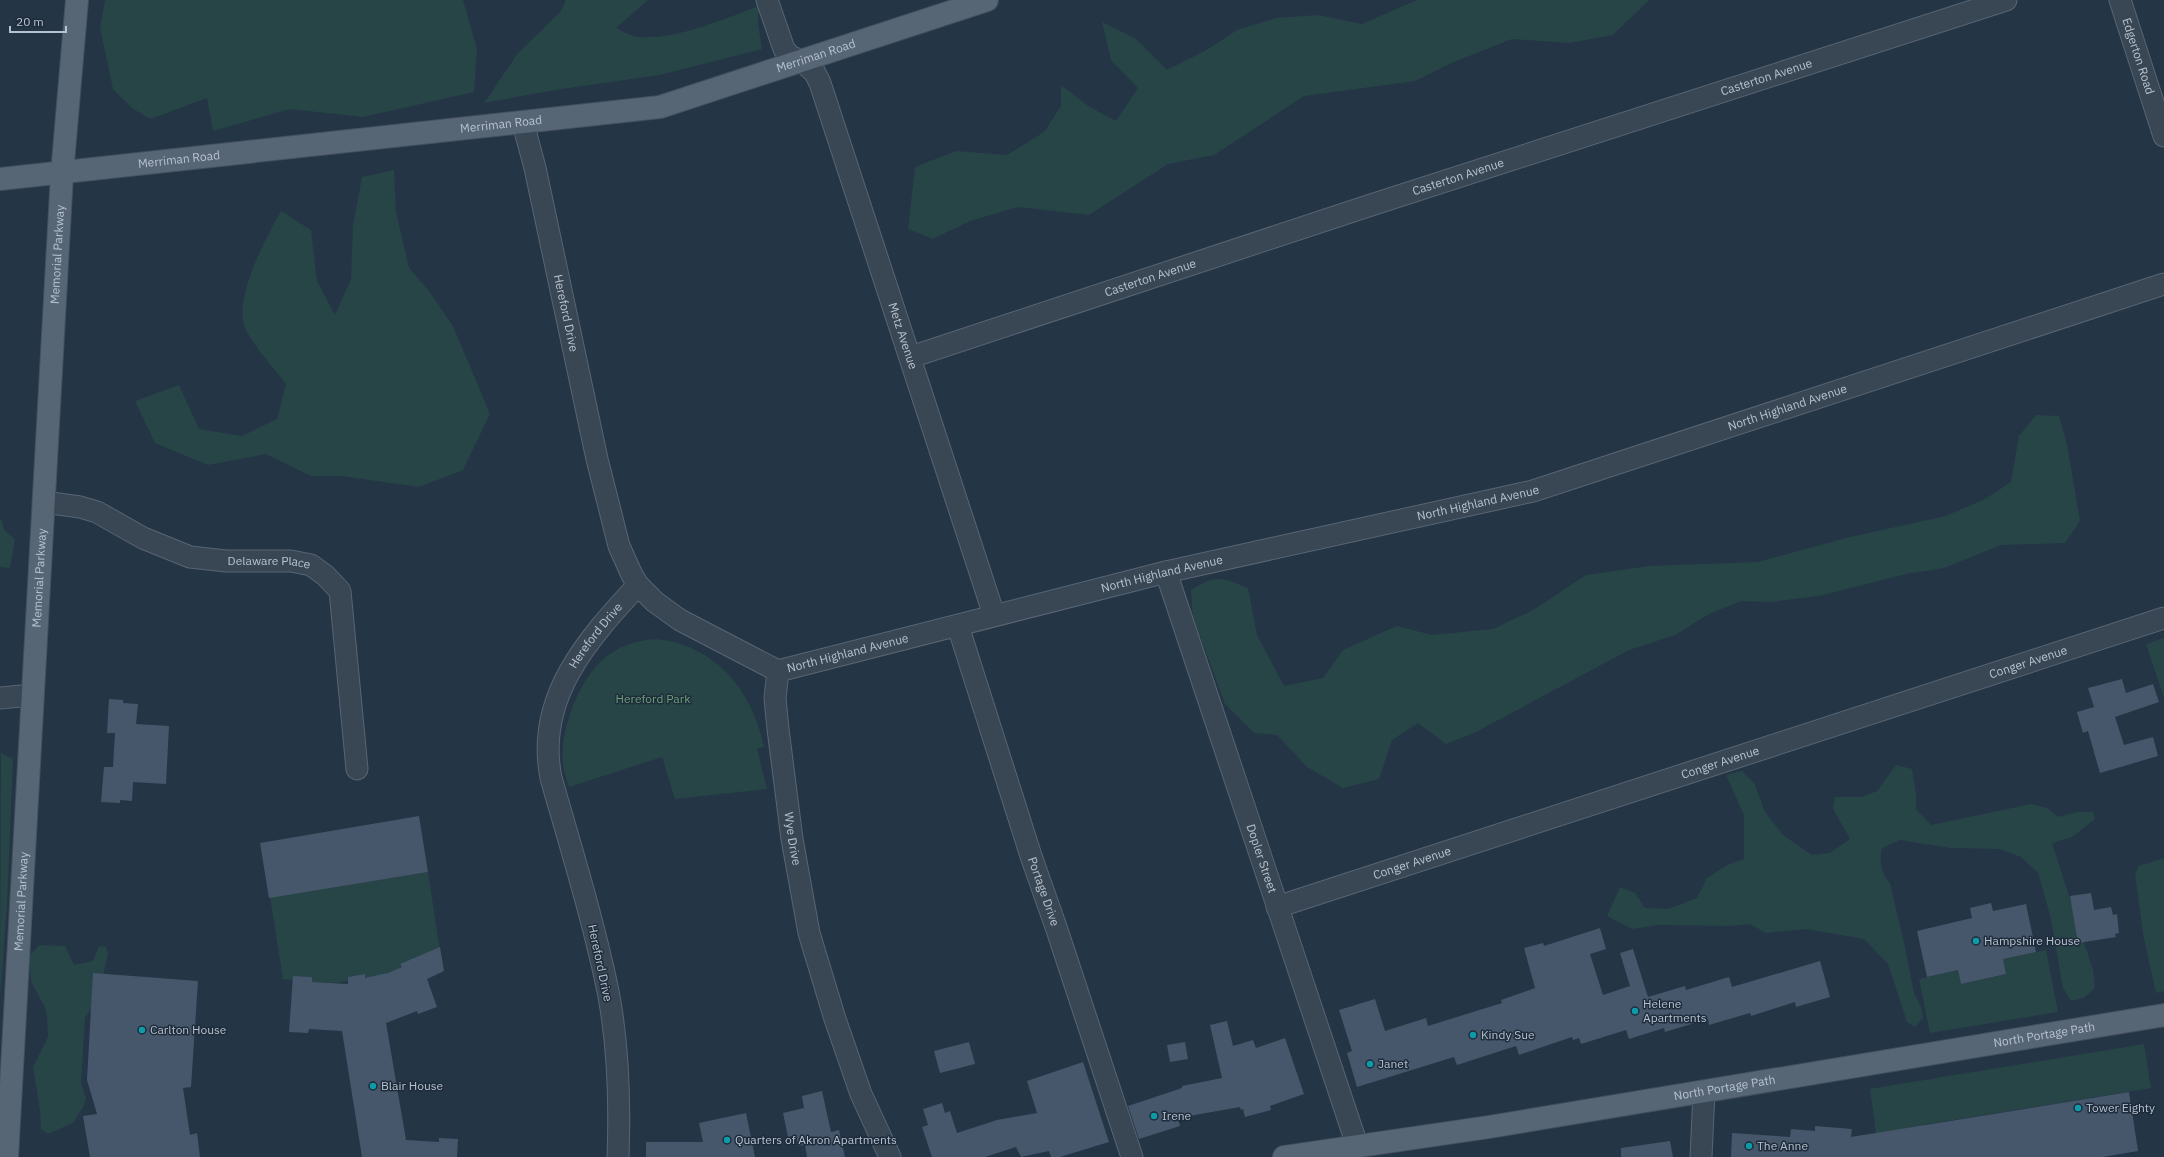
<svg xmlns="http://www.w3.org/2000/svg" width="2164" height="1157" viewBox="0 0 2164 1157" font-family="'IBM Plex Sans',sans-serif">
<rect width="100%" height="100%" fill="#243546"/>
<g fill="#274547">
<polygon points="105,0 463,0 477,49 474,92 363,117 290,109 213,131 207,98 150,119 132,108 113,89 100,28"/>
<path d="M566,0H648L616,28C622,31 631,36 638,37C677,40 724,19 759,6L758,23L762,49L660,75L555,90L484,103L518,53L561,11Z"/>
<polygon points="1417,0 1649,0 1613,35 1569,43 1512,39 1449,64 1415,81 1304,96 1214,155 1168,164 1089,215 1018,207 970,221 933,239 908,229 915,167 956,151 1007,155 1044,132 1061,106 1061,85 1088,106 1116,121 1138,88 1111,60 1102,22 1136,39 1167,70 1205,51 1237,30 1276,18 1318,15 1362,24"/>
<path d="M394,170L396,212L409,268L429,291L453,326L490,414L463,470L419,487L341,476H311L266,454L208,465L155,443L135,401L179,385L199,429L242,436L277,419L286,384C273,367 255,348 246,330C231,301 267,236 281,211L311,230L317,281L335,315L351,279L353,225L362,177Z"/>
<path d="M2036,415L2059,416L2067,444L2080,521L2065,543L2001,545L1944,568L1906,574L1819,596L1770,602L1741,601L1709,614L1675,635L1629,650L1476,732L1446,744L1418,723L1392,740L1379,779L1343,788L1307,767L1277,735L1254,733L1225,704L1193,617L1191,590C1217,574 1220,577 1248,588L1257,635L1284,686L1323,678L1343,650L1397,626L1432,635L1493,629L1533,610L1586,575L1649,566L1758,562L1850,537L1946,516L1985,499L2011,482L2019,436Z"/>
<polygon points="0,519 2,520 4,530 15,539 10,568 0,567"/>
<polygon points="2164,638 2164,698 2146,644"/>
<path d="M654,639C714,643 753,691 764,747L757,748L767,789L675,799L662,757L569,787C567,780 564,773 563,766C559,730 580,674 610,654C624,644 638,641 654,639Z"/>
<polygon points="1,753 13,759 7,905 0,997"/>
<path d="M1896,765L1912,769L1916,794V809L1931,825L2031,804L2047,808L2058,817L2077,812H2093L2095,819L2072,837L2052,843L2093,970L2095,988L2084,998L2071,1001L2063,988L2050,915L2038,873L2021,857L2000,849L1950,848L1900,840L1882,848C1879,860 1881,874 1890,883L1905,947L1914,993L1921,1007L1923,1018L1915,1027L1907,1022L1888,964L1864,939L1806,929L1766,933L1750,924L1732,926L1658,925L1632,929L1607,916L1620,887L1635,893L1645,908L1668,909L1697,898L1707,878L1729,864L1744,859V815L1726,775L1742,771L1754,783L1765,812L1783,835L1812,855L1830,853L1850,839L1833,809L1835,797H1862L1877,791Z"/>
<polygon points="2164,858 2164,991 2156,993 2143,934 2135,874 2139,866"/>
<polygon points="428,872 443,971 418,957 400,964 402,967 380,977 365,978 365,974 348,977 348,981 335,983 312,982 312,977 293,976 293,980 283,979 270,897"/>
<polygon points="39,945 65,946 74,965 93,961 99,946 106,947 108,954 98,999 85,1018 81,1084 86,1098 84,1105 73,1123 48,1134 41,1129 40,1111 33,1067 48,1037 47,1016 45,1007 31,982 29,956"/>
<polygon points="2046,950 2058,1012 1930,1033 1919,979 1958,970 1961,984 2006,974 2003,959"/>
<polygon points="2144,1044 2151,1088 1922,1125 1926,1154 1910,1157 1876,1133 1870,1089"/>
</g>
<g fill="#46576b">
<polygon points="2122,679 2126,693 2153,684 2159,702 2115,717 2124,745 2153,737 2158,756 2100,773 2088,731 2083,733 2077,712 2094,707 2088,688"/>
<polygon points="109,699 123,700 123,703 138,704 136,724 169,726 166,784 133,782 132,801 120,800 120,803 101,802 104,767 113,767 115,733 107,733"/>
<polygon points="419,816 428,872 269,898 260,843"/>
<polygon points="2091,893 2094,910 2111,907 2113,915 2117,914 2119,933 2115,934 2116,937 2078,943 2070,896"/>
<polygon points="1991,903 1993,911 2026,904 2036,952 2003,959 2006,974 1961,984 1958,970 1927,977 1917,931 1972,918 1970,908"/>
<polygon points="1600,928 1606,949 1590,954 1603,995 1630,986 1620,953 1633,949 1648,997 1685,986 1686,990 1729,977 1732,987 1820,961 1830,997 1796,1007 1795,1002 1751,1016 1750,1013 1709,1025 1708,1019 1665,1032 1664,1028 1629,1039 1626,1030 1581,1044 1579,1038 1573,1040 1572,1037 1519,1055 1516,1046 1457,1065 1454,1057 1357,1087 1347,1053 1352,1051 1339,1010 1375,999 1385,1031 1426,1018 1428,1026 1502,1003 1501,1000 1535,988 1524,948 1543,943 1544,946"/>
<polygon points="440,947 444,971 427,979 437,1007 418,1014 417,1011 386,1023 406,1140 439,1142 439,1138 458,1139 457,1157 362,1157 342,1031 309,1029 308,1033 289,1032 293,976 312,977 312,982 348,984 348,977 365,974 365,978 388,973 402,967 400,964"/>
<polygon points="93,973 198,981 191,1087 183,1088 190,1135 197,1133 200,1157 90,1157 83,1116 97,1114 87,1080"/>
<polygon points="1227,1021 1233,1046 1253,1040 1256,1048 1285,1038 1304,1094 1270,1106 1271,1110 1245,1117 1243,1109 1241,1110 1240,1107 1178,1118 1180,1126 1139,1139 1128,1106 1182,1088 1182,1086 1222,1078 1210,1025"/>
<polygon points="969,1042 975,1064 940,1073 934,1051"/>
<polygon points="1185,1042 1188,1059 1170,1062 1167,1045"/>
<polygon points="1083,1062 1109,1142 1060,1157 1051,1157 1049,1151 1021,1157 1016,1147 985,1157 932,1157 922,1127 928,1125 923,1109 942,1103 945,1113 950,1111 957,1133 997,1120 1037,1113 1027,1081"/>
<polygon points="822,1091 831,1132 839,1130 845,1157 807,1157 805,1145 798,1146 796,1135 788,1137 783,1113 804,1108 802,1096"/>
<polygon points="2129,1092 2138,1151 2103,1157 1731,1157 1732,1133 1790,1137 1791,1129 1815,1131 1815,1126 1852,1129 1851,1137"/>
<polygon points="746,1113 755,1157 646,1157 646,1142 703,1142 699,1123"/>
<polygon points="1670,1141 1673,1157 1621,1157 1621,1148"/>
</g>
<g fill="none" stroke-linecap="round" stroke-linejoin="round">
<defs>
<g id="minor">
<path id="s1" d="M767,0L784,49L790,56L803,62L815,73L820,83L994,615"/>
<path id="s2" d="M2120,0L2164,136"/>
<path id="s3" d="M523,123L535,168L597,459L619,546L632,575L638,585L655,602L680,620L778,671"/>
<path id="s4" d="M911,357L1365,207L2006,0"/>
<path id="s5" d="M44,502L80,507L97,512L143,538L190,557L226,561H291L311,565L326,576L340,591L357,769"/>
<path id="s6" d="M1166,572L1357,1145"/>
<path id="s7" d="M958,626L1031,856L1056,927L1132,1157"/>
<path id="s8" d="M778,671L1166,572L1533,491L2164,284"/>
<path id="s9" d="M778,671L775,698L778,729L792,839L809,933L835,1019L861,1094L890,1157"/>
<polyline points="0,698 32,695"/>
<path id="s10" d="M1277,907L2164,618"/>
<path id="s11" d="M618,1157C620,1104 618,1043 608,991C593,919 571,848 551,778C535,698 587,640 638,585"/>
<polyline points="1701,1157 1704,1092"/>
</g>
<g id="major">
<path id="s12" d="M0,179L660,107L987,0"/>
<path id="s13" d="M7,1157L62,174L77,0"/>
<path id="s14" d="M1284,1157L1489,1127L2164,1015"/>
</g>
</defs>
<use href="#minor" stroke="#586573" stroke-width="23"/>
<use href="#major" stroke="#43505f" stroke-width="24"/>
<use href="#minor" stroke="#394755" stroke-width="21"/>
<use href="#major" stroke="#576675" stroke-width="22"/>
</g>
<g fill="#0f9aa8" stroke="#1e2c3b" stroke-width="1.5">
<circle cx="1976" cy="941" r="4"/>
<circle cx="1635" cy="1011" r="4"/>
<circle cx="142" cy="1030" r="4"/>
<circle cx="1473" cy="1035" r="4"/>
<circle cx="1370" cy="1064" r="4"/>
<circle cx="373" cy="1086" r="4"/>
<circle cx="2078" cy="1108" r="4"/>
<circle cx="1154" cy="1116" r="4"/>
<circle cx="727" cy="1140" r="4"/>
<circle cx="1749" cy="1146" r="4"/>
</g>
<g text-anchor="middle" stroke-width="3" stroke-linejoin="round" paint-order="stroke">
<g font-size="12" fill="#b7c2cf" stroke="#1e2c3b">
<text dy="4" stroke="none"><textPath href="#s2" startOffset="59">Edgerton Road</textPath></text>
<text dy="4" stroke="none"><textPath href="#s12" startOffset="828">Merriman Road</textPath></text>
<text dy="4" stroke="none"><textPath href="#s4" startOffset="900">Casterton Avenue</textPath></text>
<text dy="4" stroke="none"><textPath href="#s12" startOffset="504">Merriman Road</textPath></text>
<text dy="4" stroke="none"><textPath href="#s12" startOffset="180">Merriman Road</textPath></text>
<text dy="4" stroke="none"><textPath href="#s4" startOffset="576">Casterton Avenue</textPath></text>
<text dy="4" stroke="none"><textPath href="#s13" startOffset="904">Memorial Parkway</textPath></text>
<text dy="4" stroke="none"><textPath href="#s4" startOffset="252">Casterton Avenue</textPath></text>
<text dy="4" stroke="none"><textPath href="#s3" startOffset="195">Hereford Drive</textPath></text>
<text dy="4" stroke="none"><textPath href="#s1" startOffset="369">Metz Avenue</textPath></text>
<text dy="4" stroke="none"><textPath href="#s8" startOffset="1044">North Highland Avenue</textPath></text>
<text dy="4" stroke="none"><textPath href="#s8" startOffset="720">North Highland Avenue</textPath></text>
<text dy="4" stroke="none"><textPath href="#s5" startOffset="237">Delaware Place</textPath></text>
<text dy="4" stroke="none"><textPath href="#s8" startOffset="396">North Highland Avenue</textPath></text>
<text dy="4" stroke="none"><textPath href="#s13" startOffset="580">Memorial Parkway</textPath></text>
<text dy="4" stroke="none"><textPath href="#s11" startOffset="542">Hereford Drive</textPath></text>
<text dy="4" stroke="none"><textPath href="#s8" startOffset="72">North Highland Avenue</textPath></text>
<text dy="4" stroke="none"><textPath href="#s10" startOffset="790">Conger Avenue</textPath></text>
<text dy="4" stroke="none"><textPath href="#s10" startOffset="466">Conger Avenue</textPath></text>
<text dy="4" stroke="none"><textPath href="#s9" startOffset="169">Wye Drive</textPath></text>
<text dy="4" stroke="none"><textPath href="#s6" startOffset="302">Dopler Street</textPath></text>
<text dy="4" stroke="none"><textPath href="#s10" startOffset="142">Conger Avenue</textPath></text>
<text dy="4" stroke="none"><textPath href="#s7" startOffset="279">Portage Drive</textPath></text>
<text dy="4" stroke="none"><textPath href="#s13" startOffset="256">Memorial Parkway</textPath></text>
<text transform="translate(600 963) rotate(78)" y="4">Hereford Drive</text>
<text dy="4" stroke="none"><textPath href="#s14" startOffset="770">North Portage Path</textPath></text>
<text dy="4" stroke="none"><textPath href="#s14" startOffset="446">North Portage Path</textPath></text>
</g>
<g font-size="12" fill="#6ca275" stroke="#1e2c3b">
<text x="653" y="703">Hereford Park</text>
</g>
<g font-size="12" fill="#b7c2cf" stroke="#1e2c3b" text-anchor="start">
<text x="1984" y="945">Hampshire House</text>
<text x="1643" y="1008">Helene<tspan x="1643" dy="14">Apartments</tspan></text>
<text x="150" y="1034">Carlton House</text>
<text x="1481" y="1039">Kindy Sue</text>
<text x="1378" y="1068">Janet</text>
<text x="381" y="1090">Blair House</text>
<text x="2086" y="1112">Tower Eighty</text>
<text x="1162" y="1120">Irene</text>
<text x="735" y="1144">Quarters of Akron Apartments</text>
<text x="1757" y="1150">The Anne</text>
</g>
</g>
<path d="M10 26v6h56v-6" fill="none" stroke="#b7c2cf" stroke-width="2"/>
<text x="16" y="26" font-size="12" fill="#b7c2cf" stroke="#1e2c3b" stroke-width="3" paint-order="stroke">20 m</text>
</svg>
